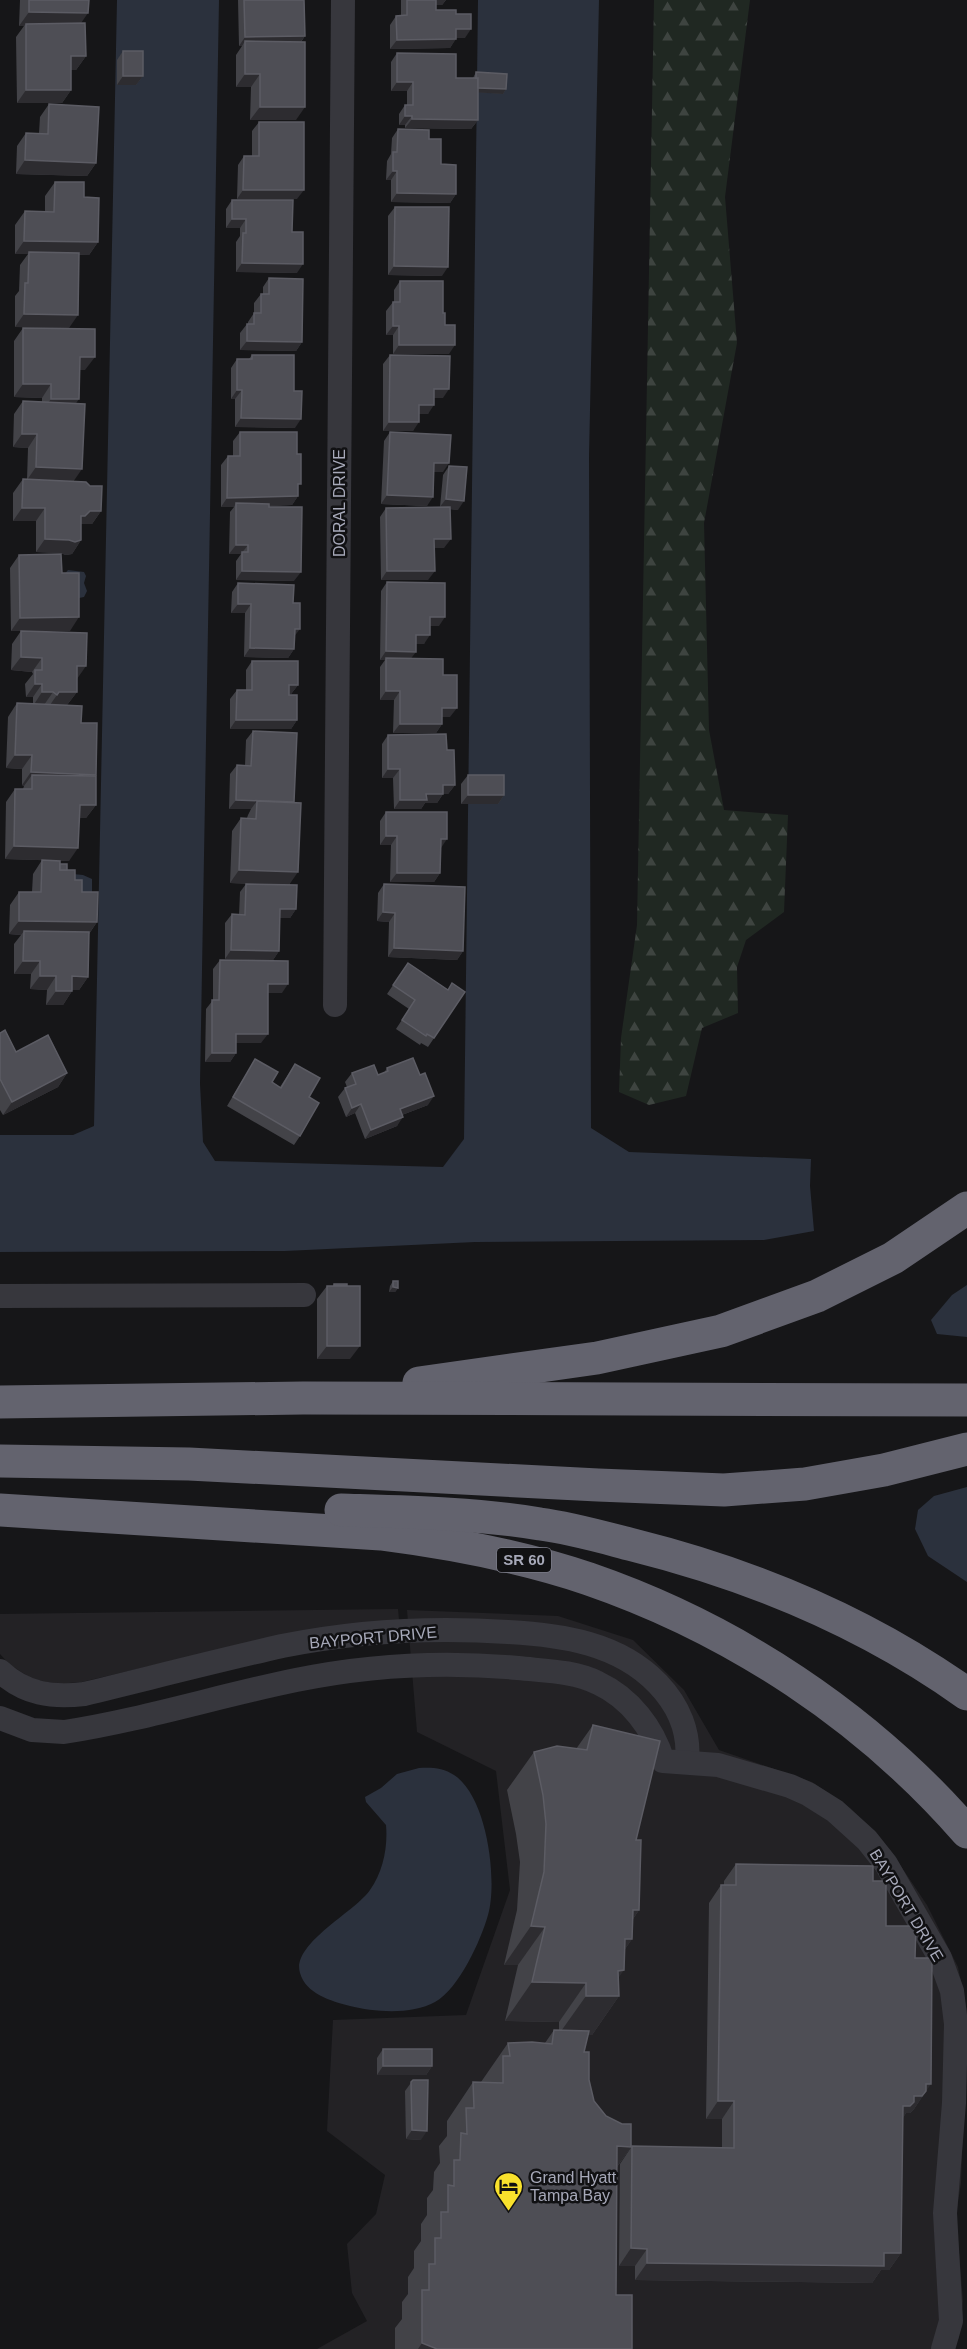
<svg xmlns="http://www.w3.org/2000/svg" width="967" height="2349" viewBox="0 0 967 2349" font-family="Helvetica,sans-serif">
<defs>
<pattern id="forest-firs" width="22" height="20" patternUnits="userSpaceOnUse" patternTransform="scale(1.5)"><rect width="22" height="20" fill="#202822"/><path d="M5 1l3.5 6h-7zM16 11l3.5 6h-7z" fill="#3e4440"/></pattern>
</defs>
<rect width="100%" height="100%" fill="#161618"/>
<g fill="#232225">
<polygon points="398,1609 399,1620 281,1635 82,1682 57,1684 32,1679 9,1664 0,1654 0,1614"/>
<polygon points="407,1610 558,1616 633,1640 684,1690 719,1750 812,1782 850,1808 890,1850 927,1905 958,1967 967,2011 961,2183 956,2215 963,2301 959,2338 953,2349 317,2349 367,2321 352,2293 347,2244 376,2214 385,2175 327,2131 333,2020 466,2015 510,1890 496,1771 417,1732"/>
</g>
<polygon fill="url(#forest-firs)" points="654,0 750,0 725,197 737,343 704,523 709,730 724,810 788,815 784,912 746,940 737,967 738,1013 702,1028 686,1096 649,1105 619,1092 621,1038 637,925"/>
<g fill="#2b313d">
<polygon points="117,0 219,0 200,1084 203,1142 215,1161 443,1167 464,1139 478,0 599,0 589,456 591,1128 629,1152 811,1159 810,1186 814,1231 764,1240 475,1242 285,1251 0,1252 0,1135 73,1135 94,1126"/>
<polygon points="68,570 84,572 86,576 84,583 87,591 84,597 79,598 62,577"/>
<polygon points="73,874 83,875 92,879 92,901 79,901 73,884"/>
<polygon points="967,1285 967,1337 937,1334 931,1320 952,1295"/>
<polygon points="967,1487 967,1582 928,1556 915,1529 918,1510 934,1496"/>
<path d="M419,1768C431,1767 444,1768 454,1775C487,1796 498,1880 488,1915C481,1940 459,1989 435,2002C412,2015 374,2012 350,2006C331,2001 306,1994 300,1973C291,1944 355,1912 370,1890C383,1872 388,1847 386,1825L366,1802L365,1797L381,1788L397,1774Z"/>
</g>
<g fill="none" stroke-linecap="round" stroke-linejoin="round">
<g stroke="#37373d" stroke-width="24">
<polyline points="335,1005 343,0"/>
<polyline points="0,1296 304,1295"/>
<path d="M0,1671C25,1694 52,1698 84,1694C150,1678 216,1661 282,1646C356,1631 433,1627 508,1632C562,1635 619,1643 658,1684C679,1706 690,1733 687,1762"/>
<path d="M0,1718L32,1730L64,1732C142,1720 218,1696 296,1680C369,1665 443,1661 518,1668C545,1671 574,1671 598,1683C630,1698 653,1728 663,1761L718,1765L790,1786L808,1794L835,1811L867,1840L886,1864L940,1958L952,1991L956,2024L954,2103L945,2213L951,2321L943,2349"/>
</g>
<g stroke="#63636e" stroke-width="33">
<polyline points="419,1383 597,1358 721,1331 817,1296 893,1258 967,1208"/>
<polyline points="0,1402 303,1398 967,1400"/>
<polyline points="0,1461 189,1464 598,1485 724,1490 805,1484 884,1470 967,1449"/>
<path d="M0,1510L381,1534C451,1543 521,1556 589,1579C734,1629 867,1717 967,1832"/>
<path d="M341,1510C407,1512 474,1513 540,1524C571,1528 602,1537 633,1545C753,1575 866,1622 967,1694"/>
</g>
</g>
<g fill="#434348">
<polygon points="20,0 89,0 81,23 86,56 76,70 71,70 71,90 62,103 17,103 16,37 24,26 19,26"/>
<polygon points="238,0 304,0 305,36 301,42 296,120 250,120 251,87 236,87 236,55 242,46 239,46"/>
<polygon points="401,0 446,0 442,5 436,5 436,10 456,14 465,38 456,38 450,48 390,49 390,25 396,16 401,15"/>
<polygon points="123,51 143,76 136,85 117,85 117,60"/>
<polygon points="397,53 456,78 473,78 476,72 506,89 503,94 478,92 478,120 471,129 405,128 405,125 399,125 399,114 405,105 407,105 407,91 391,91 391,62"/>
<polygon points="49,104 96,163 87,176 16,174 17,146 26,133 39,133 40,117"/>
<polygon points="259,122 297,199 237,199 238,165 244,156 252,156 252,131"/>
<polygon points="398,129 429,139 456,194 450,203 391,202 391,180 386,180 387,161 391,154 392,138"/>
<polygon points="55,182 84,197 98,242 89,255 79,255 69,328 15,327 15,296 19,291 20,265 28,254 15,254 15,225 25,211 45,212 45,196"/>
<polygon points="232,200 292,232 297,273 236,272 236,242 240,236 240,228 226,228 226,209"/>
<polygon points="395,207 442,276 388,275 388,216"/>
<polygon points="269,278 302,342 296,351 240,350 240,333 247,324 248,324 248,322 254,313 254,303 261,294 263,294 263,287"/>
<polygon points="400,281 443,313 445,325 449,354 393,354 393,335 386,335 386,311 393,302 394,302 394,290"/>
<polygon points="23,328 85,370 80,370 76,403 74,481 101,511 92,524 81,524 81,540 72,554 66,555 60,553 36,552 36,521 13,521 13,493 23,479 27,480 28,448 13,447 14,414 23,401 42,402 42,398 14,397 14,341"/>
<polygon points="252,355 294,391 295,428 235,427 235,399 231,399 231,368 237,359 249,359"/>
<polygon points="390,355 443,398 434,398 428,414 419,414 413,431 383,431 383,364"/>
<polygon points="240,432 297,454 298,496 292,505 269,506 294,581 236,580 236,561 241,554 229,554 230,512 234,507 221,507 221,465 228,456 233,456 233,441"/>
<polygon points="390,432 443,472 434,472 427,506 381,504 384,441"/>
<polygon points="449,466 458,510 450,509 444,548 435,548 428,580 381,580 380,517 386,508 440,507 443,475"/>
<polygon points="19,555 62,573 70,631 29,631 77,679 77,692 67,705 81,723 96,775 94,776 96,805 86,818 79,818 69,861 5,859 6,802 15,789 23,789 24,786 22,785 22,769 6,768 8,717 17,703 33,704 33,697 26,697 25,684 33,674 32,672 11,670 12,644 21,631 11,631 10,568"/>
<polygon points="387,582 439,626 430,626 424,644 416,644 411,658 443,675 450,717 442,717 442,724 436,733 393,733 394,700 380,700 380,667 385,660 380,660 381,591"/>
<polygon points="238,583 293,603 294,649 288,658 244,657 245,613 231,613 232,592"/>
<polygon points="252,661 298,685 291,694 289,694 297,720 291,729 230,729 230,699 237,690 246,690 246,670"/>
<polygon points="253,731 294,802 290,884 296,909 290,918 279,918 279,951 273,960 225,959 225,923 232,914 239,915 240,892 246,884 254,884 230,883 232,831 241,818 247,818 248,815 251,809 229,809 230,774 237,765 245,766 246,740"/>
<polygon points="388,735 447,750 455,785 448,794 443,794 437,803 425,803 421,809 394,809 393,778 382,778 382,744"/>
<polygon points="468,775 504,795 498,804 461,804 461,784"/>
<polygon points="386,812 440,848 440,873 434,882 390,882 391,845 380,845 380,821"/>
<polygon points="42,860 60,864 67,870 82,892 97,922 89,934 88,977 79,990 72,990 72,991 63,1005 46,1005 47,990 30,989 31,974 14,974 14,944 21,935 9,934 10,905 19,892 32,892 33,874"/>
<polygon points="384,884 463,951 457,960 388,957 389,922 377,921 378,893"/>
<polygon points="220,960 282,993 268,993 261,1043 236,1043 236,1053 230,1062 205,1062 206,1009 213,1000 213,969"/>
<polygon points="408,963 448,990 465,992 428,1047 421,1043 420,1045 396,1029 409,1009 387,994"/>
<polygon points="0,1033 16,1052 67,1073 58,1087 3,1115 0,1110"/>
<polygon points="255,1059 272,1082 280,1087 295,1064 309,1097 300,1136 294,1145 227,1106"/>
<polygon points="387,1068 428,1105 402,1115 397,1126 365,1139 355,1113 346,1117 338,1097 345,1088 347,1087 345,1082 352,1073 378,1075 384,1073"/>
<polygon points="393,1281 398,1288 395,1292 389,1292 390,1286"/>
<polygon points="334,1284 350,1359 317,1359 317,1299 327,1286 333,1286"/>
<polygon points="593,1725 636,1840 639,1910 633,1919 632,1939 625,1949 618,1979 619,1996 592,2035 588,2035 584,2052 589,2080 594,2101 631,2147 617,2167 616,2295 632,2349 395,2349 395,2328 402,2319 402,2302 408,2294 408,2277 414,2268 414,2251 421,2241 421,2224 427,2215 427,2198 433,2190 434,2172 440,2163 439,2146 447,2136 447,2121 473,2082 481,2082 508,2043 545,2043 554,2030 559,2030 559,2022 505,2021 518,1965 504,1965 517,1910 520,1862 516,1834 507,1790 534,1752 576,1749"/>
<polygon points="736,1864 873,1881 886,1926 915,1958 926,2091 914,2109 910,2113 906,2113 902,2119 901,2253 889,2270 881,2270 872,2283 635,2280 635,2266 619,2266 620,2164 632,2146 722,2148 722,2119 706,2119 709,1903 721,1885 724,1885 724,1881"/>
<polygon points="383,2049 432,2066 426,2075 377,2075 377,2058"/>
<polygon points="413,2080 421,2140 406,2139 405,2091"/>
</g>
<g fill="#2d2c30">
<polygon points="433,0 446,0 442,5 429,5"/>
<polygon points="29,12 88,13 79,26 26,24 24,26 19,26"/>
<polygon points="456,29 471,29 465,38 450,38"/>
<polygon points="305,36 298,45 245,41 242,46 239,46 245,37"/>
<polygon points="456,39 450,48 390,49 397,40"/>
<polygon points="71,56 86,56 76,70 62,70"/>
<polygon points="245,74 260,74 251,87 236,87"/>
<polygon points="123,76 143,76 136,85 117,85"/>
<polygon points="397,82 413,82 407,91 391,91"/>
<polygon points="475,87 506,89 503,94 472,92"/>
<polygon points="26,90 71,90 62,103 17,103"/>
<polygon points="260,107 305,107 296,120 250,120"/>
<polygon points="405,116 412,116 405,125 399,125"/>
<polygon points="412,119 478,120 471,129 405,128"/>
<polygon points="25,160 96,163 87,176 16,174"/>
<polygon points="393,171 397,171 391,180 386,180"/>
<polygon points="243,190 304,190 297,199 237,199"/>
<polygon points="397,193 456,194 450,203 391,202"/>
<polygon points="232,219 246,219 240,228 226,228"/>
<polygon points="24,241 98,242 89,255 29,254 29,252 28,254 15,254"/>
<polygon points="242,263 303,264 297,273 236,272"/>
<polygon points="394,266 448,267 442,276 388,275"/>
<polygon points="24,314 78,315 69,328 15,327"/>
<polygon points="393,326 399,326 393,335 386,335"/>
<polygon points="247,341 302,342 296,351 240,350"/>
<polygon points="399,345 455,345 449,354 393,354"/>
<polygon points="80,357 95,357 85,370 71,370"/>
<polygon points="23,384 51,384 42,398 14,397"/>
<polygon points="434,389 449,389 443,398 428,398"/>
<polygon points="237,390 242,390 235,399 231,399"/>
<polygon points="51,399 79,399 70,412 41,412"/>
<polygon points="419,405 434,405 428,414 413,414"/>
<polygon points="241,418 301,419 295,428 235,427"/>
<polygon points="389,422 419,422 413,431 383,431"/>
<polygon points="22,434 37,434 28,448 13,447"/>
<polygon points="434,463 449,463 443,472 428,472"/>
<polygon points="36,467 82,469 73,482 27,480"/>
<polygon points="387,495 433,497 427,506 381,504"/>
<polygon points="298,496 292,505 236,507 236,503 234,507 221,507 227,498"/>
<polygon points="446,499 464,501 458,510 439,508"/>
<polygon points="22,508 45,508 36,521 13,521"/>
<polygon points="90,511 101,511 92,524 80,524 81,516"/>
<polygon points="45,539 81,540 72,554 66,555 60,553 36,552"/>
<polygon points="434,539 451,539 444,548 428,548"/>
<polygon points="236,545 248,545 241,554 229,554"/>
<polygon points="242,571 301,572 294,581 236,580"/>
<polygon points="387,571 435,571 428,580 381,580"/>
<polygon points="238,604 251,604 245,613 231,613"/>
<polygon points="79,617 70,631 11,631 20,618"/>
<polygon points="430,617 445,617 439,626 424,626"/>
<polygon points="295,629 300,629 293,638"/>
<polygon points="416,635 430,635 424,644 410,644"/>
<polygon points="250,648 294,649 288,658 244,657"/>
<polygon points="386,651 416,652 409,661 386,658 385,660 380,660"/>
<polygon points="21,657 42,658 32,672 11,670"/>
<polygon points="77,666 86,666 77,679"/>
<polygon points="35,684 42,684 33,697 26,697"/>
<polygon points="289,685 298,685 291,694 283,694"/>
<polygon points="386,691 400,691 394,700 380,700"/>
<polygon points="42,692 53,692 44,705 33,706"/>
<polygon points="59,692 77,692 67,705 50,705"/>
<polygon points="442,708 457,708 450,717 436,717"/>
<polygon points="236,720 297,720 291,729 230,729"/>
<polygon points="400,724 442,724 436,733 393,733"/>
<polygon points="15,755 32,755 22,769 6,768"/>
<polygon points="388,769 400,769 393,778 382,778"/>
<polygon points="31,772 96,775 86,788 32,775 24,786 22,785"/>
<polygon points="443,785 455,785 448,794 443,794 437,803 425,803 421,809 394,809 400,800 426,794"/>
<polygon points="468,795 504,795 498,804 461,804"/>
<polygon points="236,800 294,802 288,811 257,801 251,809 229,809"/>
<polygon points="80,805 96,805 86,818 70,818"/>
<polygon points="386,836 397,836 391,845 380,845"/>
<polygon points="441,839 447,839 441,848"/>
<polygon points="14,846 78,848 69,861 5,859"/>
<polygon points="239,870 298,872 289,885 230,883"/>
<polygon points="397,873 440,873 434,882 390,882"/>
<polygon points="280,909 296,909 290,918 273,918"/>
<polygon points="383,912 395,913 389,922 377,921"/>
<polygon points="19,921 97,922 88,935 24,931 21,935 9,934"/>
<polygon points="394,948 463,951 457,960 388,957"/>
<polygon points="231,950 279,951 273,960 225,959"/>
<polygon points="23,961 40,961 31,974 14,974"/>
<polygon points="40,976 56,976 47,990 30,989"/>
<polygon points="72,976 88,977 79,990 63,990"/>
<polygon points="268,984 288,984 282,993 262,993"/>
<polygon points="56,991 72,991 63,1005 46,1005"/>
<polygon points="236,1034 268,1034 261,1043 230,1043"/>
<polygon points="212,1053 236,1053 230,1062 205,1062"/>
<polygon points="67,1073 58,1087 3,1115 12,1102"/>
<polygon points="434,1096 428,1105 394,1118 400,1109"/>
<polygon points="361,1104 355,1113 346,1117 352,1108"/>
<polygon points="403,1117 397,1126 365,1139 371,1130"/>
<polygon points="393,1287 398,1288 395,1292 389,1292"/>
<polygon points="327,1346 360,1346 350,1359 317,1359"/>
<polygon points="633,1910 639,1910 612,1949"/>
<polygon points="531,1926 545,1927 518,1965 504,1965"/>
<polygon points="625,1939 632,1939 605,1978"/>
<polygon points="624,1970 606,1996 619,1996 592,2035 559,2034 586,1996 618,1971"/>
<polygon points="532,1982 586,1983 559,2022 505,2021"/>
<polygon points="383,2066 432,2066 426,2075 377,2075"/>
<polygon points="926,2084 931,2084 914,2109 910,2113 906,2113 902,2120 903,2106 914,2096"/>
<polygon points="718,2101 734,2101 722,2119 706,2119"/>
<polygon points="412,2130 427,2131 421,2140 406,2139"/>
<polygon points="617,2146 631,2147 604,2185"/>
<polygon points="631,2248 647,2249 635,2266 619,2266"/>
<polygon points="884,2253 901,2253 889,2270 881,2270 872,2283 635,2280 647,2263"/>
<polygon points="422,2343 437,2349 418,2349"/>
</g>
<g fill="#4e4e55" stroke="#5c5c64" stroke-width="1.5">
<polygon points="29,0 89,0 88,13 29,12"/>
<polygon points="244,0 304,0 305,36 245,37"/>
<polygon points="407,0 436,0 436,10 456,10 456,14 471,14 471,29 456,29 456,39 397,40 396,16 407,15"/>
<polygon points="85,23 86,56 71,56 71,90 26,90 26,24"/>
<polygon points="245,41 305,42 305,107 260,107 260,74 245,74"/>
<rect x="123" y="51" width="20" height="25"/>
<polygon points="397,53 456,54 456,78 478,78 478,120 412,119 412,116 405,116 405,105 413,105 413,82 397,82"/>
<polygon points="476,72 507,74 506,89 478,88 478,78 476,78"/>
<polygon points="49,104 99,107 96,163 25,160 26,133 48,134"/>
<polygon points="259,122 304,122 304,190 243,190 244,156 259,156"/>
<polygon points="398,129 429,130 429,139 441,139 441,164 456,165 456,194 397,193 397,171 393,171 393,152 397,152"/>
<polygon points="55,182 84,182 84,197 99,198 98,242 24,241 25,211 54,212"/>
<polygon points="232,200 293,200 292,232 303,232 303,264 242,263 243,233 246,233 246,219 232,219"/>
<polygon points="395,207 449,207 448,267 394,266"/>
<polygon points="29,252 79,253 78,315 24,314 25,283 28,283"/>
<polygon points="269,278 303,279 302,342 247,341 247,324 254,324 254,313 261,313 261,294 269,294"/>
<polygon points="400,281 443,281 443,313 445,313 445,325 455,325 455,345 399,345 399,326 393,326 393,302 400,302"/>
<polygon points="23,328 95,329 95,357 80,357 79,399 51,399 51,384 23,384"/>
<polygon points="252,355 294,355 294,391 302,391 301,419 241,418 242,390 237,390 237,359 252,359"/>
<polygon points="390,355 450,356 449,389 434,389 434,405 419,405 419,422 389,422"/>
<polygon points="23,401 85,404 82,469 36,467 37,434 22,434"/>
<polygon points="240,432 297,432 297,454 301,454 301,484 298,484 298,496 227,498 228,456 240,456"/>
<polygon points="390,432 451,435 449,463 434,463 433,497 387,495"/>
<polygon points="449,466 467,467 464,501 446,499"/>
<polygon points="23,479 86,482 90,486 102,486 101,511 90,511 85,516 81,516 81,540 75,542 69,540 45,539 45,508 22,508"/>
<polygon points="236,503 269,504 269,507 302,507 301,572 242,571 242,552 248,552 248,545 236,545"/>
<polygon points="450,507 451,539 434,539 435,571 387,571 386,508"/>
<polygon points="61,554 62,573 79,573 79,617 20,618 19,555"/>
<polygon points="387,582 445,583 445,617 430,617 430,635 416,635 416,652 386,651"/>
<polygon points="238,583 294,585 293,603 300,603 300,629 295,629 294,649 250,648 251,604 238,604"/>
<polygon points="21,631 87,633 86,666 77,666 77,692 59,692 57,695 53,692 42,692 42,684 35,684 35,670 42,670 42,658 21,657"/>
<polygon points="386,658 443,659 443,675 457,675 457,708 442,708 442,724 400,724 400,691 386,691"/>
<polygon points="252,661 298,661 298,685 289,685 289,695 297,695 297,720 236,720 237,690 252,690"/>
<polygon points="17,703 82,706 81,723 97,723 96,775 31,772 32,755 15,755"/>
<polygon points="253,731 297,733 294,802 236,800 237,765 251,766"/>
<polygon points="446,734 447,750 454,750 455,785 443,785 443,794 426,794 427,800 400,800 400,769 388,769 388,735"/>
<polygon points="32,775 96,776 96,805 80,805 78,848 14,846 15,789 32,789"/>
<rect x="468" y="775" width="36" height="20"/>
<polygon points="257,801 301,803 298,872 239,870 241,818 256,819"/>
<polygon points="386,812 447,812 447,839 441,839 440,873 397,873 397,836 386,836"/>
<polygon points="42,860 60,861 60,870 75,870 75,880 82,880 82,892 98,892 97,922 19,921 19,892 41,892"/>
<rect x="60" y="864" width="7" height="6"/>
<polygon points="246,884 297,885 296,909 280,909 279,951 231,950 232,914 245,915"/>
<polygon points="384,884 465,887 463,951 394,948 395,913 383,912"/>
<polygon points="24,931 89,932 88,977 72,976 72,991 56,991 56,976 40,976 40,961 23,961"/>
<polygon points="220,960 288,961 288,984 268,984 268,1034 236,1034 236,1053 212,1053 212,1000 219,1000"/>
<polygon points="408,963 448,990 452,983 465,992 434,1038 427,1034 426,1036 402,1020 415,1000 393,985"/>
<polygon points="5,1030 16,1052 48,1035 67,1073 12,1102 0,1079 0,1033"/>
<polygon points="413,1058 420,1075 425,1073 434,1096 400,1109 403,1117 371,1130 361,1104 352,1108 345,1088 356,1084 352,1073 374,1065 378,1075 388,1071 387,1068"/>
<polygon points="255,1059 278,1072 272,1082 281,1088 295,1064 320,1078 309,1097 319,1103 300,1136 233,1097"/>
<polygon points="393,1281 398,1281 398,1288 393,1287"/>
<rect x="334" y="1284" width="13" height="2"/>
<rect x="327" y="1286" width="33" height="60"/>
<polygon points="593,1725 660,1741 636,1840 641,1840 639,1910 633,1910 632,1939 625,1939 624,1970 618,1971 619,1996 586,1996 586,1983 532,1982 545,1927 531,1926 544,1872 546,1824 543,1795 534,1752 557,1746 587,1750"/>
<polygon points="736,1864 873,1866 873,1881 886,1881 886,1926 916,1926 915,1958 932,1958 931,2084 926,2084 926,2091 922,2096 914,2096 914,2102 910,2106 903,2106 901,2253 884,2253 884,2266 647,2263 647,2249 631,2248 632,2146 734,2148 734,2101 718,2101 721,1885 736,1885"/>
<polygon points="554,2030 589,2031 584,2052 589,2052 589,2080 594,2101 606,2116 622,2124 631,2124 631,2147 617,2146 616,2295 632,2295 632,2349 436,2349 437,2349 422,2343 422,2290 429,2290 429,2264 435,2264 435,2238 441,2238 441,2212 448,2212 448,2185 454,2186 454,2160 460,2160 461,2133 467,2134 466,2108 474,2108 473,2082 503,2083 503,2056 510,2056 508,2043 532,2042 552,2044"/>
<rect x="383" y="2049" width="49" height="17"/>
<polygon points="413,2080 428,2080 427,2131 412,2130 411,2082"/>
</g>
<defs>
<symbol id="hotel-pin" viewBox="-11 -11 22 30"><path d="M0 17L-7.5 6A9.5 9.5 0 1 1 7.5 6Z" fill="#f9e12c" stroke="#111113"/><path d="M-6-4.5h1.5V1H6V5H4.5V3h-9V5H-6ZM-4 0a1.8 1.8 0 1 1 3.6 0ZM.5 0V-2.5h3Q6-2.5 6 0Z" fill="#111"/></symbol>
</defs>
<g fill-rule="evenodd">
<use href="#hotel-pin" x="492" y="2170" width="33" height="45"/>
</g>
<g text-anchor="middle" stroke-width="5" stroke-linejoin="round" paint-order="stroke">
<rect fill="#111113" stroke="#7a7b87" stroke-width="1.5" x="497" y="1548" width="54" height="24" rx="4.5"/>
<g font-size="15" font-weight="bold" fill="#a7a9b9">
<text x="524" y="1565">SR 60</text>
</g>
<g font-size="16" fill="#a7a9b9" stroke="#111113">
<text transform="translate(339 503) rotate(-90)" y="6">DORAL DRIVE</text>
<text transform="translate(373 1637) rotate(-5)" y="6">BAYPORT DRIVE</text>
<text transform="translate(907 1905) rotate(59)" y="6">BAYPORT DRIVE</text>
</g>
<g font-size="16" fill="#a7a9b9" stroke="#111113" text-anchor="start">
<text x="530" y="2183">Grand Hyatt<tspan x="530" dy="18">Tampa Bay</tspan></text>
</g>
</g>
</svg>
